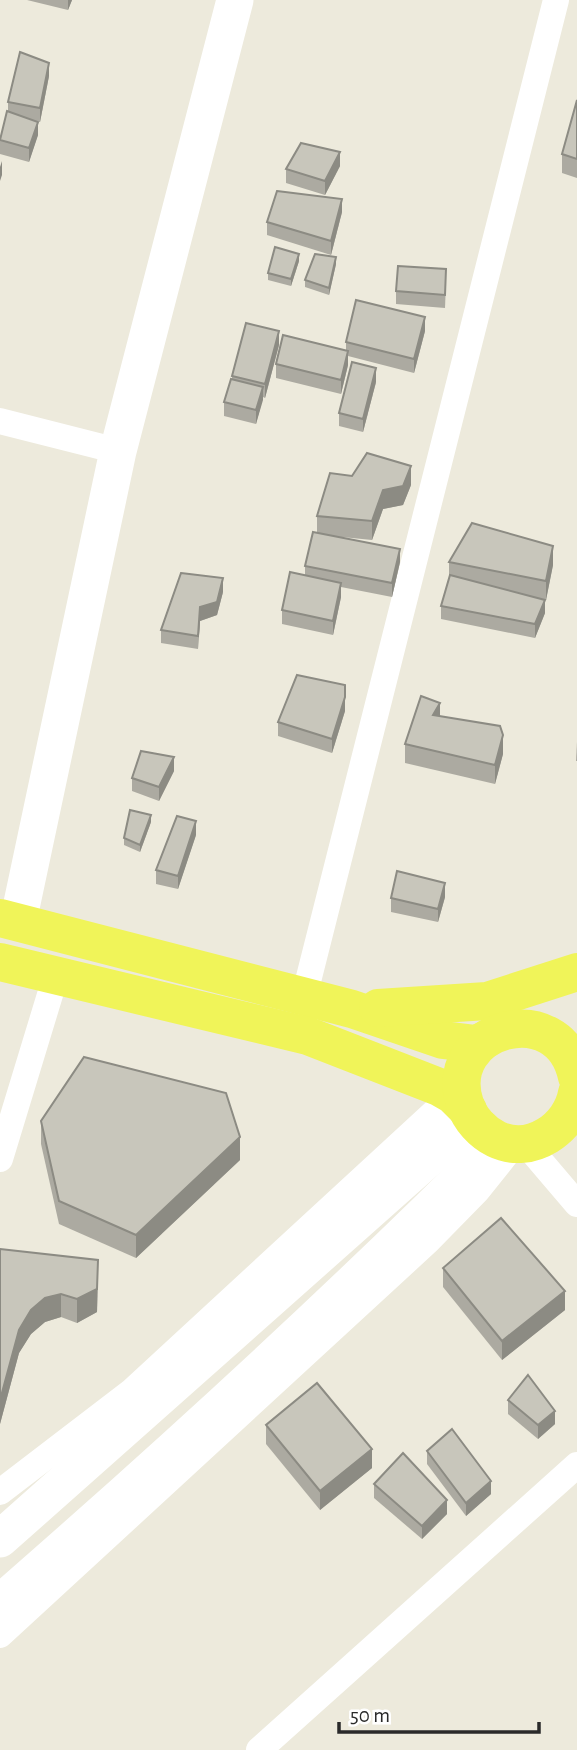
<svg xmlns="http://www.w3.org/2000/svg" width="577" height="1750" viewBox="0 0 577 1750" font-family="'Alegreya Sans',sans-serif">
<rect width="100%" height="100%" fill="#edeadc"/>
<g fill="none" stroke-linecap="round" stroke-linejoin="round">
<g stroke="#fff" stroke-width="26">
<polyline points="0,421 118,451"/>
<polyline points="304,997 556,0"/>
<polyline points="525,1143 577,1204"/>
<polyline points="0,1159 56,975"/>
<polyline points="0,1492 132,1391 453,1095"/>
<polyline points="0,1635 428,1241 477,1191 512,1147"/>
<polyline points="259,1750 577,1465"/>
</g>
<g stroke="#fff" stroke-width="37">
<polyline points="18,922 118,451 235,0"/>
<polyline points="0,1539 473,1119"/>
<path d="M0,1603C171,1454 338,1301 499,1140"/>
</g>
<g stroke="#f0f459" stroke-width="38">
<polyline points="0,918 352,1009 443,1040 476,1044 485,1040"/>
<polyline points="0,962 308,1036 439,1087 453,1095 468,1110"/>
<polyline points="378,1008 487,1001 577,972"/>
<path d="M577,1077C560,994 440,1028 465,1104C470,1119 482,1132 496,1139C531,1156 571,1128 577,1093"/>
</g>
</g>
<g fill="#acaaa1">
<polygon points="27,0 72,0 68,10"/>
<polygon points="49,76 40,122 36,121 38,135 29,162 0,154 0,140 8,112 8,102"/>
<polygon points="577,100 577,178 562,173 562,154"/>
<polygon points="340,166 325,195 286,183 286,169"/>
<polygon points="342,212 331,255 267,235 267,222"/>
<polygon points="299,261 291,286 268,280 268,273"/>
<polygon points="336,264 329,295 305,287 305,280"/>
<polygon points="446,283 445,308 396,304 396,291"/>
<polygon points="425,331 414,373 348,356 348,365 341,394 276,378 276,364 346,351 346,342"/>
<polygon points="279,345 265,398 263,397 256,424 224,416 224,402 232,379 232,376"/>
<polygon points="376,382 363,432 339,426 339,413"/>
<polygon points="411,485 403,505 383,509 372,540 342,537 400,562 392,597 341,587 341,597 333,635 282,624 282,610 305,576 305,566 317,533 317,516"/>
<polygon points="449,562 553,565 546,600 544,600 545,613 535,638 441,619 441,606 449,579"/>
<polygon points="223,592 217,615 200,621 198,649 161,643 161,630"/>
<polygon points="345,685 345,711 332,753 278,736 278,722"/>
<polygon points="577,742 577,761 576,761"/>
<polygon points="405,744 503,754 495,784 405,763"/>
<polygon points="174,771 159,801 132,791 132,778"/>
<polygon points="151,822 140,852 124,845 124,838"/>
<polygon points="196,835 178,889 156,884 156,870"/>
<polygon points="445,897 438,922 391,912 391,898"/>
<polygon points="41,1121 240,1160 136,1258 59,1224 41,1144"/>
<polygon points="0,1249 98,1283 97,1312 77,1323 61,1317 45,1322 31,1334 19,1353 0,1424"/>
<polygon points="443,1268 565,1310 502,1360 443,1287"/>
<polygon points="508,1400 555,1424 538,1439 508,1414"/>
<polygon points="266,1425 372,1468 320,1510 266,1444"/>
<polygon points="427,1451 491,1494 466,1516 427,1464"/>
<polygon points="374,1484 447,1514 422,1539 374,1498"/>
</g>
<g fill="#8c8b83">
<polygon points="68,0 72,0 68,10"/>
<polygon points="49,63 49,76 40,122 40,108"/>
<polygon points="38,122 38,135 29,162 29,148"/>
<polygon points="340,152 340,166 325,195 325,181"/>
<polygon points="2,161 2,175 0,181 0,167"/>
<polygon points="342,199 342,212 331,255 331,241"/>
<polygon points="299,254 299,261 291,286 291,279"/>
<polygon points="336,257 336,264 329,295 329,288"/>
<polygon points="425,317 425,331 414,373 414,359"/>
<polygon points="279,331 279,345 265,398 265,384"/>
<polygon points="348,351 348,365 341,394 341,380"/>
<polygon points="376,368 376,382 363,432 363,419"/>
<polygon points="263,387 263,400 256,424 256,410"/>
<polygon points="411,466 411,485 403,505 383,509 372,540 372,521 383,490"/>
<polygon points="553,546 553,565 546,600 546,581"/>
<polygon points="400,549 400,562 392,597 392,583"/>
<polygon points="223,578 223,592 217,615 200,621 198,649 200,607"/>
<polygon points="341,583 341,597 333,635 333,621"/>
<polygon points="545,600 545,613 535,638 535,624"/>
<polygon points="345,697 345,711 332,753 332,739"/>
<polygon points="440,703 440,722 433,715"/>
<polygon points="503,735 503,754 495,784 495,765"/>
<polygon points="174,757 174,771 159,801 159,787"/>
<polygon points="151,815 151,822 140,852 140,845"/>
<polygon points="196,821 196,835 178,889 178,876"/>
<polygon points="445,883 445,897 438,922 438,909"/>
<polygon points="240,1137 240,1160 136,1258 136,1235"/>
<polygon points="98,1260 97,1312 77,1323 77,1299"/>
<polygon points="565,1291 565,1310 502,1360 502,1341"/>
<polygon points="61,1294 61,1317 45,1322 31,1334 19,1353 0,1424 0,1400 19,1330 31,1310 45,1298"/>
<polygon points="555,1411 555,1424 538,1439 538,1425"/>
<polygon points="372,1449 372,1468 320,1510 320,1491"/>
<polygon points="491,1481 491,1494 466,1516 466,1503"/>
<polygon points="447,1500 447,1514 422,1539 422,1526"/>
</g>
<g fill="#c8c6bb" stroke="#8c8b83" stroke-width="2">
<polygon points="20,52 49,63 40,108 8,102"/>
<polygon points="577,100 577,159 562,154"/>
<polygon points="7,111 38,122 29,148 0,140"/>
<polygon points="301,143 340,152 325,181 286,169"/>
<polygon points="277,191 342,199 331,241 267,222"/>
<polygon points="275,247 299,254 291,279 268,273"/>
<polygon points="315,254 336,257 329,288 305,280"/>
<polygon points="398,266 446,269 445,295 396,291"/>
<polygon points="356,300 425,317 414,359 346,342"/>
<polygon points="246,323 279,331 265,384 232,376"/>
<polygon points="283,335 348,351 341,380 276,364"/>
<polygon points="352,362 376,368 363,419 339,413"/>
<polygon points="231,379 263,387 256,410 224,402"/>
<polygon points="367,453 411,466 403,486 383,490 372,521 317,516 330,473 352,476"/>
<polygon points="472,523 553,546 546,581 449,562"/>
<polygon points="313,532 400,549 392,583 305,566"/>
<polygon points="290,572 341,583 333,621 282,610"/>
<polygon points="181,573 223,578 217,602 200,607 198,636 161,630"/>
<polygon points="450,575 545,600 535,624 441,606"/>
<polygon points="297,675 345,685 345,697 332,739 278,722"/>
<polygon points="421,696 440,703 433,715 500,726 503,735 495,765 405,744"/>
<polygon points="141,751 174,757 159,787 132,778"/>
<polygon points="130,810 151,815 140,845 124,838"/>
<polygon points="177,816 196,821 178,876 156,870"/>
<polygon points="397,871 445,883 438,909 391,898"/>
<polygon points="84,1057 226,1093 240,1137 136,1235 59,1201 41,1121"/>
<polygon points="501,1218 565,1291 502,1341 443,1268"/>
<polygon points="0,1249 98,1260 97,1289 77,1299 61,1294 45,1298 31,1310 19,1330 0,1400"/>
<polygon points="528,1375 555,1411 538,1425 508,1400"/>
<polygon points="317,1383 372,1449 320,1491 266,1425"/>
<polygon points="452,1429 491,1481 466,1503 427,1451"/>
<polygon points="403,1453 447,1500 422,1526 374,1484"/>
</g>
<path d="M339 1722v10h200v-10" fill="none" stroke="#2a2a2a" stroke-width="3.5"/>
<text x="350" y="1722" font-size="21" fill="#2a2a2a" stroke="#ffffff" stroke-width="5" paint-order="stroke">50 m</text>
</svg>
